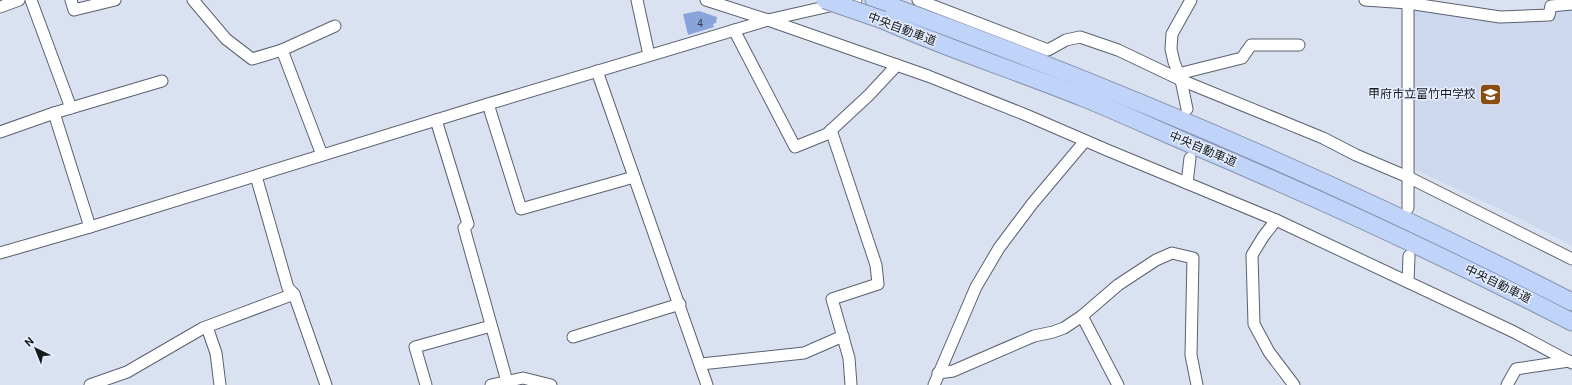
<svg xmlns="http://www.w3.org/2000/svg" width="1572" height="385" viewBox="0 0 1572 385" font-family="Roboto,'Noto Sans JP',sans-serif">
<rect width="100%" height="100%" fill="#dae2f1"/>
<polygon fill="#cdd8ee" points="1411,6 1496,22 1552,22 1557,10 1572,8 1572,246 1523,220 1410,167"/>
<polygon fill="#89a4db" points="699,11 717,17 716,23 713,24 714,27 688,35 683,14"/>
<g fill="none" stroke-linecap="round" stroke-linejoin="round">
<defs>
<g id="minor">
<polyline points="31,0 71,108"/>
<polyline points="71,0 74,10 115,0"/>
<polyline points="193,0 226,39 252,59 282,50 322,155"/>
<polyline points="637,0 649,55"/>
<polyline points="706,0 768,20 928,76 1026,115 1107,150 1276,220 1514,332 1572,363"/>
<polyline points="918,0 1048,50 1066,40 1080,37 1118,50 1181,80 1323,138 1356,155 1408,177 1572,259"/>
<polyline points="1365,0 1408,3 1500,17 1549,15 1551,6 1572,4"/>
<polyline points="0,7 19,0"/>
<polyline points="734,30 795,147 827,134 869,95 897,65"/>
<polyline points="282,50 335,26"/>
<polyline points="597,71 707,385"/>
<polyline points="1178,74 1242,58 1251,45 1299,45"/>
<polyline points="488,104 521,209 634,177"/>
<polyline points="1187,109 1181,80 1174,62 1171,49 1172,34 1191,0"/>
<polyline points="54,113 90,227"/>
<polyline points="436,120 468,224 464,228 508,385"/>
<polyline points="831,130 876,265 878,284 832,299 849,358 851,385"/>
<polyline points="0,132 54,113 162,81"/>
<polyline points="256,176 288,288 294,294 326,385"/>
<polyline points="1187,183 1190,158"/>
<polyline points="1408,208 1408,0"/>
<polyline points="1276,220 1263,237 1252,255 1254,324 1269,352 1294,385"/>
<polyline points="0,253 90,227 488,104 768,20 856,0"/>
<polyline points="1408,282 1409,256"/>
<polyline points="207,327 216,353 220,385"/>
<polyline points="573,337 680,304"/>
<polyline points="701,364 804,353 843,336"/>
<polyline points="938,373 953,371 1034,336 1053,332 1064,328 1082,316"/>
<polyline points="90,385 127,372 203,328 294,294"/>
<polyline points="426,385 415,347 491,326"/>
<polyline points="491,385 523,378 551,385"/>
<polyline points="934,385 976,287 999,248 1032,204 1085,141"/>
<polyline points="1118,385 1082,316 1118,285 1156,260 1172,253 1193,258 1191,355 1197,385"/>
<polyline points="1507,385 1516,369 1569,361"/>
</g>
<g id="highway">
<path d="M874,0C1112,86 1346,186 1572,302"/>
<path d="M883,20C948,49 1017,71 1084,98C1119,112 1153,128 1188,143C1318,198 1446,257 1572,322"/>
</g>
</defs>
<use href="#minor" stroke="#5a616e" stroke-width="13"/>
<use href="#highway" stroke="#8593ad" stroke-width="19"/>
<use href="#minor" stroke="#fff" stroke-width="11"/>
<use href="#highway" stroke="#c0d4fa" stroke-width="17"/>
<defs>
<polyline id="highway-bridge" points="825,0 883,20"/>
</defs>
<use href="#highway-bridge" stroke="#8593ad" stroke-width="19" stroke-linecap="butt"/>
<use href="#highway-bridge" stroke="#c0d4fa" stroke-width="17"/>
</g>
<defs>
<symbol id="school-square" viewBox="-11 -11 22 22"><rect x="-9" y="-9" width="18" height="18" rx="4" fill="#8a4c10" stroke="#e7effe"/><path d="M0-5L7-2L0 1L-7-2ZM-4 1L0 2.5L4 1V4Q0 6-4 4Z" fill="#fff"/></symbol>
</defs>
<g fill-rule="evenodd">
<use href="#school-square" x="1478" y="82" width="25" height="25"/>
</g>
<g text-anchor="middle" stroke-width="3" stroke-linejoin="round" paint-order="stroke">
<g font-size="10" fill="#343c4e">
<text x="700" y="27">4</text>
</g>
<g font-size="12" fill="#171a1f" stroke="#e7effe">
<text transform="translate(902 29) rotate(21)" y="4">中央自動車道</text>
<text transform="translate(1203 149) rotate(23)" y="4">中央自動車道</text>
<text transform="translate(1498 284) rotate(26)" y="4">中央自動車道</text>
</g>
<g font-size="12" fill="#171a1f" stroke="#e7effe" text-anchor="end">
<text x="1476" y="98">甲府市立富竹中学校</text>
</g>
</g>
<g transform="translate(36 349) rotate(317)" stroke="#e7effe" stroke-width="3" paint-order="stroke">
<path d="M0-3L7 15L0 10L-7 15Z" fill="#171a1f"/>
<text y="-6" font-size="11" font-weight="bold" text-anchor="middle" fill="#171a1f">N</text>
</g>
</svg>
